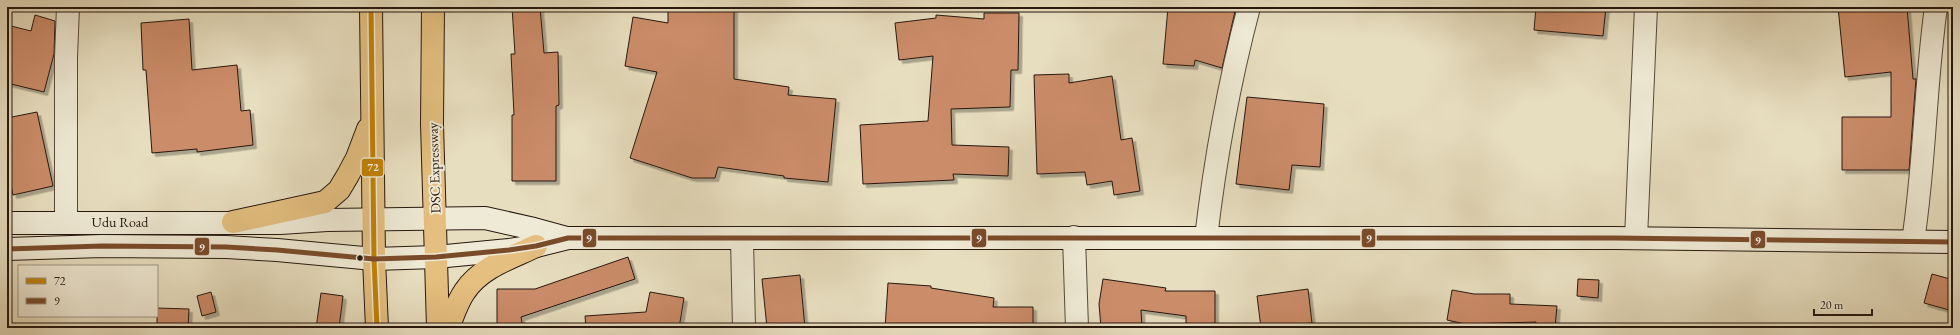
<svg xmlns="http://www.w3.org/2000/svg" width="1960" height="335" viewBox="0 0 1960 335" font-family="'EB Garamond',serif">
<defs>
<filter id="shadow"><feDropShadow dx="3.5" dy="3.5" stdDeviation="0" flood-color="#0004"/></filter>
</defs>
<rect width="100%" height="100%" fill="#e7debf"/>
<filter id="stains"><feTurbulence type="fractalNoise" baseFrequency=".005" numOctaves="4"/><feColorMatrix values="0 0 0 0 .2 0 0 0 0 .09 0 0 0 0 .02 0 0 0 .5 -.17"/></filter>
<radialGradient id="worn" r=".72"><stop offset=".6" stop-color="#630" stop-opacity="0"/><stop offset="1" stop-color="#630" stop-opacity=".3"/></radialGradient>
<g fill="#cb8c69" stroke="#26170f" filter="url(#shadow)">
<polygon points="512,7 540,7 544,53 558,52 559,105 556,106 556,181 512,181 512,115 514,115 511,54 515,54"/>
<polygon points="668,7 734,7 734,79 789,87 788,95 836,99 828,182 784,178 784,176 718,167 715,178 692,178 630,158 657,72 625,66 633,17 668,23"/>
<polygon points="1168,7 1236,7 1222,68 1195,60 1194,66 1163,64"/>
<polygon points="1536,7 1606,7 1603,36 1534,30"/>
<polygon points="1838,7 1907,7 1913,79 1916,79 1909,170 1842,170 1842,117 1891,117 1891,72 1845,77"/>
<polygon points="984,13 1019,13 1018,70 1011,70 1010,107 951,109 952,145 1009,147 1008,176 953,174 954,180 863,184 860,125 928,121 933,56 899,60 895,23 936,18 936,15 984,19"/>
<polygon points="35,15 55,21 54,54 44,92 7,83 7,25 31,31"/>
<polygon points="189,19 192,70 237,65 241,111 250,110 253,145 197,152 197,149 152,153 146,70 143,70 141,23"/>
<polygon points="1069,74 1069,83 1112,76 1121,140 1132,138 1140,191 1114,195 1112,181 1087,185 1085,172 1037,174 1034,75"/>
<polygon points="1247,97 1324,104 1320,167 1292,165 1289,190 1236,184"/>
<polygon points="37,112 53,186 13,195 7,166 7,118"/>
<polygon points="628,257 635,279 521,317 523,328 497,328 497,289 535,289"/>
<polygon points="1932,274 1950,279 1948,286 1953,287 1953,311 1924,303"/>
<polygon points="800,275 805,328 767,328 762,279"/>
<polygon points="1103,279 1166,288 1165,291 1215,291 1215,328 1186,328 1186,316 1141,310 1142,328 1101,328 1099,304"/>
<polygon points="1578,279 1599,280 1598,298 1577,296"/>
<polygon points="888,283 931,286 931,288 994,298 993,307 1033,307 1033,328 885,328"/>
<polygon points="1308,289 1312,323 1261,328 1257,296"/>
<polygon points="1452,290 1474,294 1510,294 1510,304 1557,306 1555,328 1535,328 1536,322 1465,324 1447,320"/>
<polygon points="211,292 216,312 202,316 197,296"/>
<polygon points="650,292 684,298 679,328 586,328 585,316 646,312"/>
<polygon points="321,293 343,296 339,328 316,328"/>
<polygon points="157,308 189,309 188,328 157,328"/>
</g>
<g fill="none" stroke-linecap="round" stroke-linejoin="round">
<defs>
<g id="minor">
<polyline points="66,223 66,57 68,7"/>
<polyline points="1074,237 1077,328"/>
<path d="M1206,238C1215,160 1229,83 1249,7"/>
<polyline points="1636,238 1646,7"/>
<polyline points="742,239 744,328"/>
<path d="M1913,241C1925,164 1925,85 1936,7"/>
</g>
<g id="secondary">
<polyline points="7,223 280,223 327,220 485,218 534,229 567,238"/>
<polyline points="7,249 102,246 226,247 277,250 374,259 436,257 509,250 536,246 568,238 1614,238 1953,242"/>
</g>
<g id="primary">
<polyline points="371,7 374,259 377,328"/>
<polyline points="433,7 432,124 438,328"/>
<polyline points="233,222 325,202 339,190 348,175 357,158 368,129"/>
<path d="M448,328C453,316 457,302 465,291C481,267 511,258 536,246"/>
</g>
</defs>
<use href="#minor" stroke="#56493b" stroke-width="24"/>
<use href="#secondary" stroke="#26170f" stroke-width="24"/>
<use href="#primary" stroke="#26170f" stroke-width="24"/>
<use href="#minor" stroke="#efead5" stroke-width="22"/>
<use href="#secondary" stroke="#efead5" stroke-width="22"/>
<use href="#primary" stroke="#e4bf80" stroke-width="22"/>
<defs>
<polyline id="bus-1" points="371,7 374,259 377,328"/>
<polyline id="bus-2" points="7,249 102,246 226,247 277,250 374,259 436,257 509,250 536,246 568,238 1614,238 1953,242"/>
</defs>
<use href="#bus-1" stroke="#efead5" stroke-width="8"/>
<use href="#bus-2" stroke="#efead5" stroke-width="8"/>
<use href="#bus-1" stroke="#c38204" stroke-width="5"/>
<use href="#bus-2" stroke="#7a4b2a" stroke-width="5"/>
</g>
<circle fill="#26170f" stroke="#efead5" stroke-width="1.5" cx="360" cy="258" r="3.5"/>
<g text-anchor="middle" stroke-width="4" stroke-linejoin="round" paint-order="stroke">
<g font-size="14" fill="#26170f" stroke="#efead5">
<text transform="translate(434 168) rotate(-92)" y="5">DSC Expressway</text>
<text x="120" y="227">Udu Road</text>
</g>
</g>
<g stroke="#efead5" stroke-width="1.5">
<rect x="361" y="158" width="23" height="19" rx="4" fill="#c38204"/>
<rect x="582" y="228" width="15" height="20" rx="4" fill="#7a4b2a"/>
<rect x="971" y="228" width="16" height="20" rx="4" fill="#7a4b2a"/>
<rect x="1361" y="228" width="15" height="20" rx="4" fill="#7a4b2a"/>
<rect x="1750" y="230" width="16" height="19" rx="4" fill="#7a4b2a"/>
<rect x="194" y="237" width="16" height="19" rx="4" fill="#7a4b2a"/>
</g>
<g font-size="11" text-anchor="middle" font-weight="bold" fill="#fff">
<text x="373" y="171">72</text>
<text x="589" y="242">9</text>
<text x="979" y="242">9</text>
<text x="1369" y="242">9</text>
<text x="1758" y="244">9</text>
<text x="202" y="251">9</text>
</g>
<rect width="1960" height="335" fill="none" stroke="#e7debf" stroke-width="24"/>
<rect x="8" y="8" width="1944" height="319" fill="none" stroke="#26170f" stroke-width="2"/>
<rect x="12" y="12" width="1936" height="311" fill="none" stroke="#26170f"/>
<rect x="18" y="265" width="140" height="52" fill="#efead5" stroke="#9f9686"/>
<rect x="26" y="278" width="20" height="6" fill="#c38204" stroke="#9f9686"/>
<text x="54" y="285" font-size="12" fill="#26170f">72</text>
<rect x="26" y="298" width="20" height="6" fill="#7a4b2a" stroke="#9f9686"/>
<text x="54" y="305" font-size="12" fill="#26170f">9</text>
<path d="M1814 309v6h58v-6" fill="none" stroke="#26170f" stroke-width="2"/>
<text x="1820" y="309" font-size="12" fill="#26170f" stroke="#efead5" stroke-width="3" paint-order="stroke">20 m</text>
<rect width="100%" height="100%" filter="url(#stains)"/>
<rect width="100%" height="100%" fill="url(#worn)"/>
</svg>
